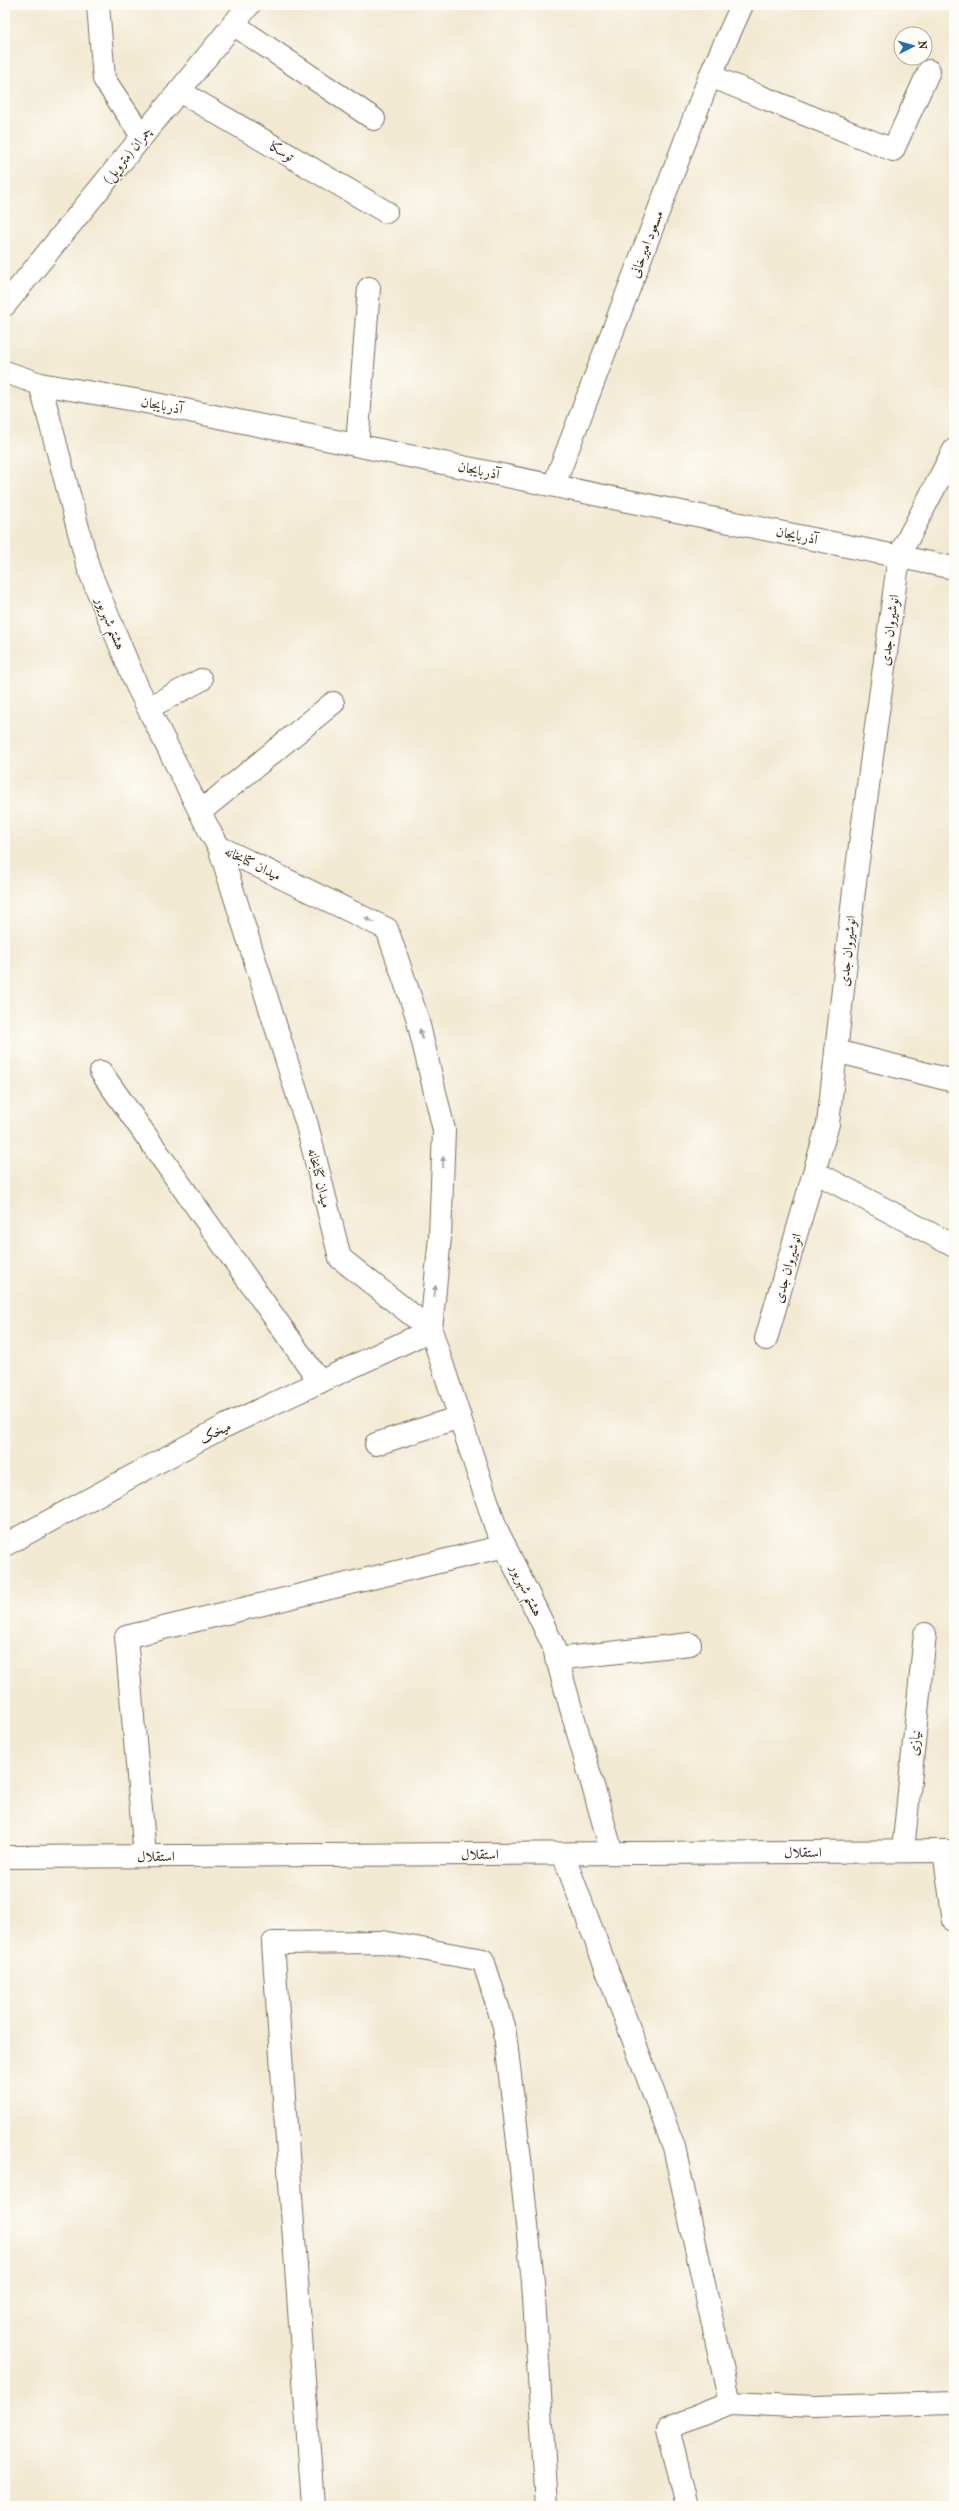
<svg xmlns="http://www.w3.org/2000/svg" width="959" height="2511" viewBox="0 0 959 2511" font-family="'IM FELL French Canon',Amiri,serif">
<rect width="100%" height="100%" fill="#fdfcf7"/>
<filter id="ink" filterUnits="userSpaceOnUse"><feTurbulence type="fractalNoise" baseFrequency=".025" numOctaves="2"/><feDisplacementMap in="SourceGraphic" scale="8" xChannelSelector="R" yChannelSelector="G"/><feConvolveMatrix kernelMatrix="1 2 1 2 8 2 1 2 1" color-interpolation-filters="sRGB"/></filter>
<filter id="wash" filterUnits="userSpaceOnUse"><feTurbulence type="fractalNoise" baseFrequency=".012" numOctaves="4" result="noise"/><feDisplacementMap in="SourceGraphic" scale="16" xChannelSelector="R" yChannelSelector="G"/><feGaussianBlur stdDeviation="0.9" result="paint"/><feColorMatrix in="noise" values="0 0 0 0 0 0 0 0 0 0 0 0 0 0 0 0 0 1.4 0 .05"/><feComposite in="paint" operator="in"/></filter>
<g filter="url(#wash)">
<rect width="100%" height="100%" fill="#f2e9d2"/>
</g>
<g filter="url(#ink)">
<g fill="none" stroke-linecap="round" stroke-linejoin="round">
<defs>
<g id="street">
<polyline points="98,5 104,79 142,136"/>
<polyline points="233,24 374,119"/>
<polyline points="710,76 893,150 929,71"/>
<polyline points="179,91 386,212"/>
<polyline points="357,445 369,288"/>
<polyline points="554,485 710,76 742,5"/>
<polyline points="148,708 201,680"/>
<polyline points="200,812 333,703"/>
<polyline points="836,1051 954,1081"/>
<polyline points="101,1072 320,1382"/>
<polyline points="815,1172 954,1246"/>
<polyline points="766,1339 828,1124 854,890 899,556 954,450"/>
<polyline points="376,1444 460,1417"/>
<polyline points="5,1545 223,1427 431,1330"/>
<polyline points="556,1659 690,1644"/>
<polyline points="903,1851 925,1634"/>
<polyline points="944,1851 954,1921"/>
<polyline points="563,1854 674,2147 730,2403 668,2428 687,2506"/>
<polyline points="145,1856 126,1637 505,1546"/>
<polyline points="730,2403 814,2407 954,2403"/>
<polyline points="313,2506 273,1943 382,1942 483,1960 504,2026 519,2150 533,2282 547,2506"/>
</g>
<g id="secondary">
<polyline points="5,305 249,5"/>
<polyline points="5,372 40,384 141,401 954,568"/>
<polyline points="40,384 89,570 137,686 210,832 219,847"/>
<polyline points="431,1330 340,1258 307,1125 219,847 387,929 417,1017 444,1130 440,1237 431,1330 496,1528 553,1645 612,1853"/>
<polyline points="5,1857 954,1851"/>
</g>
</defs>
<use href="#street" stroke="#7b6d5d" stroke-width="24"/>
<use href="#secondary" stroke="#7b6d5d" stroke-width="24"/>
<use href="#street" stroke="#fff" stroke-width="22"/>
<use href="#secondary" stroke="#fff" stroke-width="22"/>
</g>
<defs><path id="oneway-solid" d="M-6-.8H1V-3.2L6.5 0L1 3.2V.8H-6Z"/></defs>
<g fill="#a79f9a">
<use href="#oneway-solid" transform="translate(370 920) rotate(-154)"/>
<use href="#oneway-solid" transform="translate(421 1034) rotate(-104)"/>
<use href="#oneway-solid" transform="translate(443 1162) rotate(-88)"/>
<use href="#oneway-solid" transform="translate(435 1291) rotate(-84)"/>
</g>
</g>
<g text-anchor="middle" stroke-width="3" stroke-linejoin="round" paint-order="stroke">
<g font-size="14" fill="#3b2a1e" stroke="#fdfcf7">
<text transform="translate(282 151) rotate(30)" y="5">توسکا</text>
<text transform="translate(127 155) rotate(-51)" y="5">چمران (متروپل)</text>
<text transform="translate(646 244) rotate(-69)" y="5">مسعود امیرخانی</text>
<text transform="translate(162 405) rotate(11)" y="5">آذربایجان</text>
<text transform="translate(479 470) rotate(12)" y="5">آذربایجان</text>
<text transform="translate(797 535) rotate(12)" y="5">آذربایجان</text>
<text transform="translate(111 623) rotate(67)" y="5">هشتم شهریور</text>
<text transform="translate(889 630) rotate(-82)" y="5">انوشیروان جدی</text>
<text transform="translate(253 863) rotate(26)" y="5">میدان کتابخانه</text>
<text transform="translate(847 951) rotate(-84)" y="5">انوشیروان جدی</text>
<text transform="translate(320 1178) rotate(76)" y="5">میدان کتابخانه</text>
<text transform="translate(787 1268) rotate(-74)" y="5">انوشیروان جدی</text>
<text transform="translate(215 1432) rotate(-27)" y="5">میخک</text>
<text transform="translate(527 1590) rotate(64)" y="5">هشتم شهریور</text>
<text transform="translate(914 1743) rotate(-84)" y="5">نیازی</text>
<text x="803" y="1857">استقلال</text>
<text x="480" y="1859">استقلال</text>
<text x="156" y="1861">استقلال</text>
</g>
</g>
<rect width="959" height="2511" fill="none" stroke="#fdfcf7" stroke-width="20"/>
<g transform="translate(913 46) rotate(84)"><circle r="19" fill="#fdfcf7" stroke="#afa8a0"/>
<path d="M0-3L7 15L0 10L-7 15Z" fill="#1f6fb2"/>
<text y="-6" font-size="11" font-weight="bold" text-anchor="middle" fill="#3b2a1e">N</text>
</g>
</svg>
